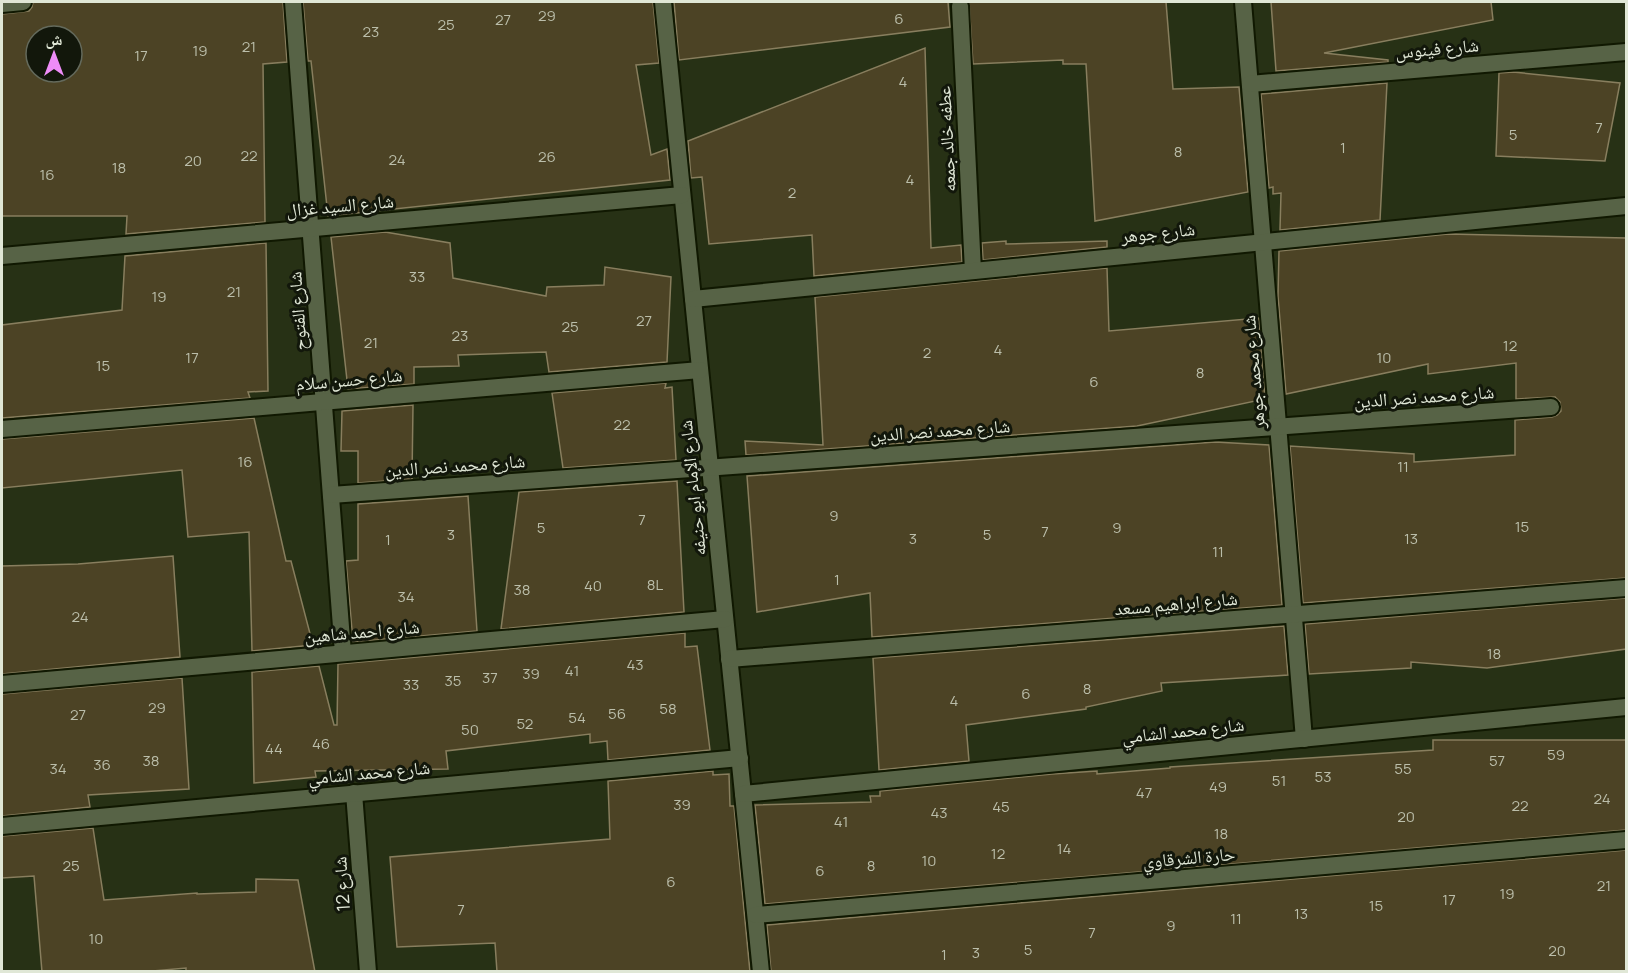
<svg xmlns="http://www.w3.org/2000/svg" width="1628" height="973" viewBox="0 0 1628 973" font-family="Manrope,'Noto Naskh Arabic',sans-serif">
<rect width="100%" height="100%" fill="#273115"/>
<g fill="#4c4325" stroke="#887e5e" stroke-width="1.5" fill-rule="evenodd">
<path d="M33,2H283L287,62L263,64L265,222L126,234L127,216H2V14L29,11L32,7ZM36,36H72V72H36Z"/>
<polygon points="303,2 653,2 659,63 636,65 651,155 667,149 670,180 328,216 311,61 308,61"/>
<polygon points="674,2 948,2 950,27 679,60"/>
<polygon points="969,2 1166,2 1173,89 1239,87 1248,192 1095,221 1086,64 1063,64 1063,60 973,64"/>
<polygon points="1271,2 1491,2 1493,20 1324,53 1388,60 1388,62 1276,71"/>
<polygon points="925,48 931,248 961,245 962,262 814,276 812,235 709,244 702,177 691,178 688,141"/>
<polygon points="1513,72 1620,83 1605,161 1496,156 1499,73"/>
<polygon points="1387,83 1380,220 1280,230 1281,193 1273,194 1273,187 1269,188 1261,94"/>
<polygon points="385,232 450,243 453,278 546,296 547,287 604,285 605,267 671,277 667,362 549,372 546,352 458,355 459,366 414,367 414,384 348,389 331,237"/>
<polygon points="1448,234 1626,238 1626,578 1303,603 1290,446 1414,454 1414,462 1515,455 1515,420 1552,417 1557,415 1561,411 1560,402 1555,397 1516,399 1516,363 1428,374 1428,364 1286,394 1278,296 1279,251"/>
<polygon points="1006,241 1006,244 1107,241 1107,247 983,260 982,243"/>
<polygon points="266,243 268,391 248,392 250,398 2,418 2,325 122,310 125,256"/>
<polygon points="1107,268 1109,331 1259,318 1265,399 1137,426 746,455 745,441 823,445 815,297"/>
<polygon points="666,383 665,388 672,387 676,460 563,468 552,393"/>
<polygon points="413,405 412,479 358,483 358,451 341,451 342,411"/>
<polygon points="254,418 286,561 291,561 313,645 252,651 249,532 188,537 182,470 2,488 2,439"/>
<polygon points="1215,442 1269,445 1282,605 872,637 870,593 757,612 747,476"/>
<polygon points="677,481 684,612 501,629 519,492"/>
<polygon points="468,496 477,631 353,642 346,561 358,560 358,504"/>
<polygon points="173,556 180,657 2,674 2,566 78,564"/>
<polygon points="1626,598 1626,649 1487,668 1411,662 1411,668 1309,674 1305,624"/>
<polygon points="1284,626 1288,675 1161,683 1162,691 1086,707 1086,709 966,725 969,761 879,770 873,658"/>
<polygon points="685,633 685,647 697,646 710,750 608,760 607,741 590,743 590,734 446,751 448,769 315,771 316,777 254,783 252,672 319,666 334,725 337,725 338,664"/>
<polygon points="182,678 189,789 88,795 90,807 2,816 2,694"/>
<polygon points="1433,740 1626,740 1626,830 765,904 755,805 871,802 870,796 880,796 880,791 1052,774 1097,771 1097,774 1170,768 1170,767 1433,750"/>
<polygon points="713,771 713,775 729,774 730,806 734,806 750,972 497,972 495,943 397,947 390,857 610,839 608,781"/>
<polygon points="93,828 104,900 197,893 197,894 256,892 256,879 298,880 315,972 186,972 186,968 141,972 42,972 34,876 2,878 2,836"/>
<polygon points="1626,850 1626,972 771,972 767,925"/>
</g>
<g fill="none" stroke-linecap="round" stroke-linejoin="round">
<defs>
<g id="minor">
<polyline points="293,2 343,653"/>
<polyline points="663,2 761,972"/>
<polyline points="1243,2 1304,739"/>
<polyline points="2,4 23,2"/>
<polyline points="960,6 973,271"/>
<polyline points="1250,84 1626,52"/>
<polyline points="2,256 682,195"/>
<polyline points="693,299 1626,206"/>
<polyline points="2,429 700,370"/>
<polyline points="331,495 1551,407"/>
<polyline points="729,659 1626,588"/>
<polyline points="2,684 725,619"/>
<polyline points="354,793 368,972"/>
<polyline points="743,794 1626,707"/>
<polyline points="2,826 740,758"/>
<polyline points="756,915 1626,840"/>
</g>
</defs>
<use href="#minor" stroke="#101801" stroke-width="20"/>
<use href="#minor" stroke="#576346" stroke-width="16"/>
</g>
<g text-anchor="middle" stroke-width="6" stroke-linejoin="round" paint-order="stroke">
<g font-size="15" fill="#bbbeaa">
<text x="547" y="21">29</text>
<text x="899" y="24">6</text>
<text x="503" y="25">27</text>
<text x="446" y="30">25</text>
<text x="371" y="37">23</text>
<text x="249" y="52">21</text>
<text x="200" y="56">19</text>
<text x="141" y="61">17</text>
<text x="903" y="87">4</text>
<text x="1599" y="133">7</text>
<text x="1513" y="140">5</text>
<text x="1343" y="153">1</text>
<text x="1178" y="157">8</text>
<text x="249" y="161">22</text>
<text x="547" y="162">26</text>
<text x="397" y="165">24</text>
<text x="193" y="166">20</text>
<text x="119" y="173">18</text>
<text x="47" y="180">16</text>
<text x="910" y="185">4</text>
<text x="792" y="198">2</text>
<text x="417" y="282">33</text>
<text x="234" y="297">21</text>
<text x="159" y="302">19</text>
<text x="644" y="326">27</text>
<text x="570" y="332">25</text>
<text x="460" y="341">23</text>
<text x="371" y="348">21</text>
<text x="1510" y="351">12</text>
<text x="998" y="355">4</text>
<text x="927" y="358">2</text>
<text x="192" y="363">17</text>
<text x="1384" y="363">10</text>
<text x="103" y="371">15</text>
<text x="1200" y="378">8</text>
<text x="1094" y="387">6</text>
<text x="622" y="430">22</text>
<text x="245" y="467">16</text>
<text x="1403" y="472">11</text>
<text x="834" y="521">9</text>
<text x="642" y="525">7</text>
<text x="1522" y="532">15</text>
<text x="541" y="533">5</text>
<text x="1117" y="533">9</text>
<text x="1045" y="537">7</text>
<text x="451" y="540">3</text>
<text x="987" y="540">5</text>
<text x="913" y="544">3</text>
<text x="1411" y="544">13</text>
<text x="388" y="545">1</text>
<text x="1218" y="557">11</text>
<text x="837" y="585">1</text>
<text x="655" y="590">8L</text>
<text x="593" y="591">40</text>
<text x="522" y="595">38</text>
<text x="406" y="602">34</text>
<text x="80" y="622">24</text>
<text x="1494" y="659">18</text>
<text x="635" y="670">43</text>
<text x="572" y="676">41</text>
<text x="531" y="679">39</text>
<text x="490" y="683">37</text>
<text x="453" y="686">35</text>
<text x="411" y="690">33</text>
<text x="1087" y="694">8</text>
<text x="1026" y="699">6</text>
<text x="954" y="706">4</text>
<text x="157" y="713">29</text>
<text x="668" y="714">58</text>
<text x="617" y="719">56</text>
<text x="78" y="720">27</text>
<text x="577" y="723">54</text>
<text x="525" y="729">52</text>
<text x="470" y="735">50</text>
<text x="321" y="749">46</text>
<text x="274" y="754">44</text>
<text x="1556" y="760">59</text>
<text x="151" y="766">38</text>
<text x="1497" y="766">57</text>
<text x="102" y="770">36</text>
<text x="58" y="774">34</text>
<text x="1403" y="774">55</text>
<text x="1323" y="782">53</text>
<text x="1279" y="786">51</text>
<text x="1218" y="792">49</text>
<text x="1144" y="798">47</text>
<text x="1602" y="804">24</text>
<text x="682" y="810">39</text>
<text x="1520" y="811">22</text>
<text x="1001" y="812">45</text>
<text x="939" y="818">43</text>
<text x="1406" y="822">20</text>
<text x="841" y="827">41</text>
<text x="1221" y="839">18</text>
<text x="1064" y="854">14</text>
<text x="998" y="859">12</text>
<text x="929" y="866">10</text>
<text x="71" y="871">25</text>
<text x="871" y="871">8</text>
<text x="820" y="876">6</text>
<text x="671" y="887">6</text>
<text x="1604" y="891">21</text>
<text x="1507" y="899">19</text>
<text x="1449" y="905">17</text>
<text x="1376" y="911">15</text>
<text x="461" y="915">7</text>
<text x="1301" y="919">13</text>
<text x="1236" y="924">11</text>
<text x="1171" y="931">9</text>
<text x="1092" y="938">7</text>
<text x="96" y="944">10</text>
<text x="1028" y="955">5</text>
<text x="1557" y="956">20</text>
<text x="976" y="958">3</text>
<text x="944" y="960">1</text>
</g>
<g font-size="18" fill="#e0e7d6" stroke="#12170b">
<text transform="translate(1437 49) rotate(-5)" y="6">شارع فينوس</text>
<text transform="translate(947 139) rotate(-93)" y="6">عطفه خالد جمعه</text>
<text transform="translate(340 206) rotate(-5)" y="6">شارع السيد غزال</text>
<text transform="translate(1158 233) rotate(-6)" y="6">شارع جوهر</text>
<text transform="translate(298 311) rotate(-94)" y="6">شارع الفتوح</text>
<text transform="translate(1254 372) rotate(-95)" y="6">شارع محمد جوهر</text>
<text transform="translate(349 380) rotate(-5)" y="6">شارع حسن سلام</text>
<text transform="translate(1424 397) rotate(-4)" y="6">شارع محمد نصر الدين</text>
<text transform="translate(940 431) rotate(-4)" y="6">شارع محمد نصر الدين</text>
<text transform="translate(455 466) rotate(-4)" y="6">شارع محمد نصر الدين</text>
<text transform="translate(693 488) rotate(-96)" y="6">شارع الإمام ابو حنيفه</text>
<text transform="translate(1176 604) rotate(-5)" y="6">شارع ابراهيم مسعد</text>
<text transform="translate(362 632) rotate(-5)" y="6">شارع احمد شاهين</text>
<text transform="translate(1183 731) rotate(-6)" y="6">شارع محمد الشامي</text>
<text transform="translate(369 773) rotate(-5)" y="6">شارع محمد الشامي</text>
<text transform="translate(1189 858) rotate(-5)" y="6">حارة الشرقاوي</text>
<text transform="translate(342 884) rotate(-94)" y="6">شارع 12</text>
</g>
</g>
<rect width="1628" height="973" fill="none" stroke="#e0e7d6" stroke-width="6"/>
<g transform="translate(54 54)"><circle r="28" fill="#12170b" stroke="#646a5c" stroke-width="1.5"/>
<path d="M0-4.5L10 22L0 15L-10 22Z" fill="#ee8cf8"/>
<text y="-9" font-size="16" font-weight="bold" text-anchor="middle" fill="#e0e7d6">ش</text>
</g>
</svg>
